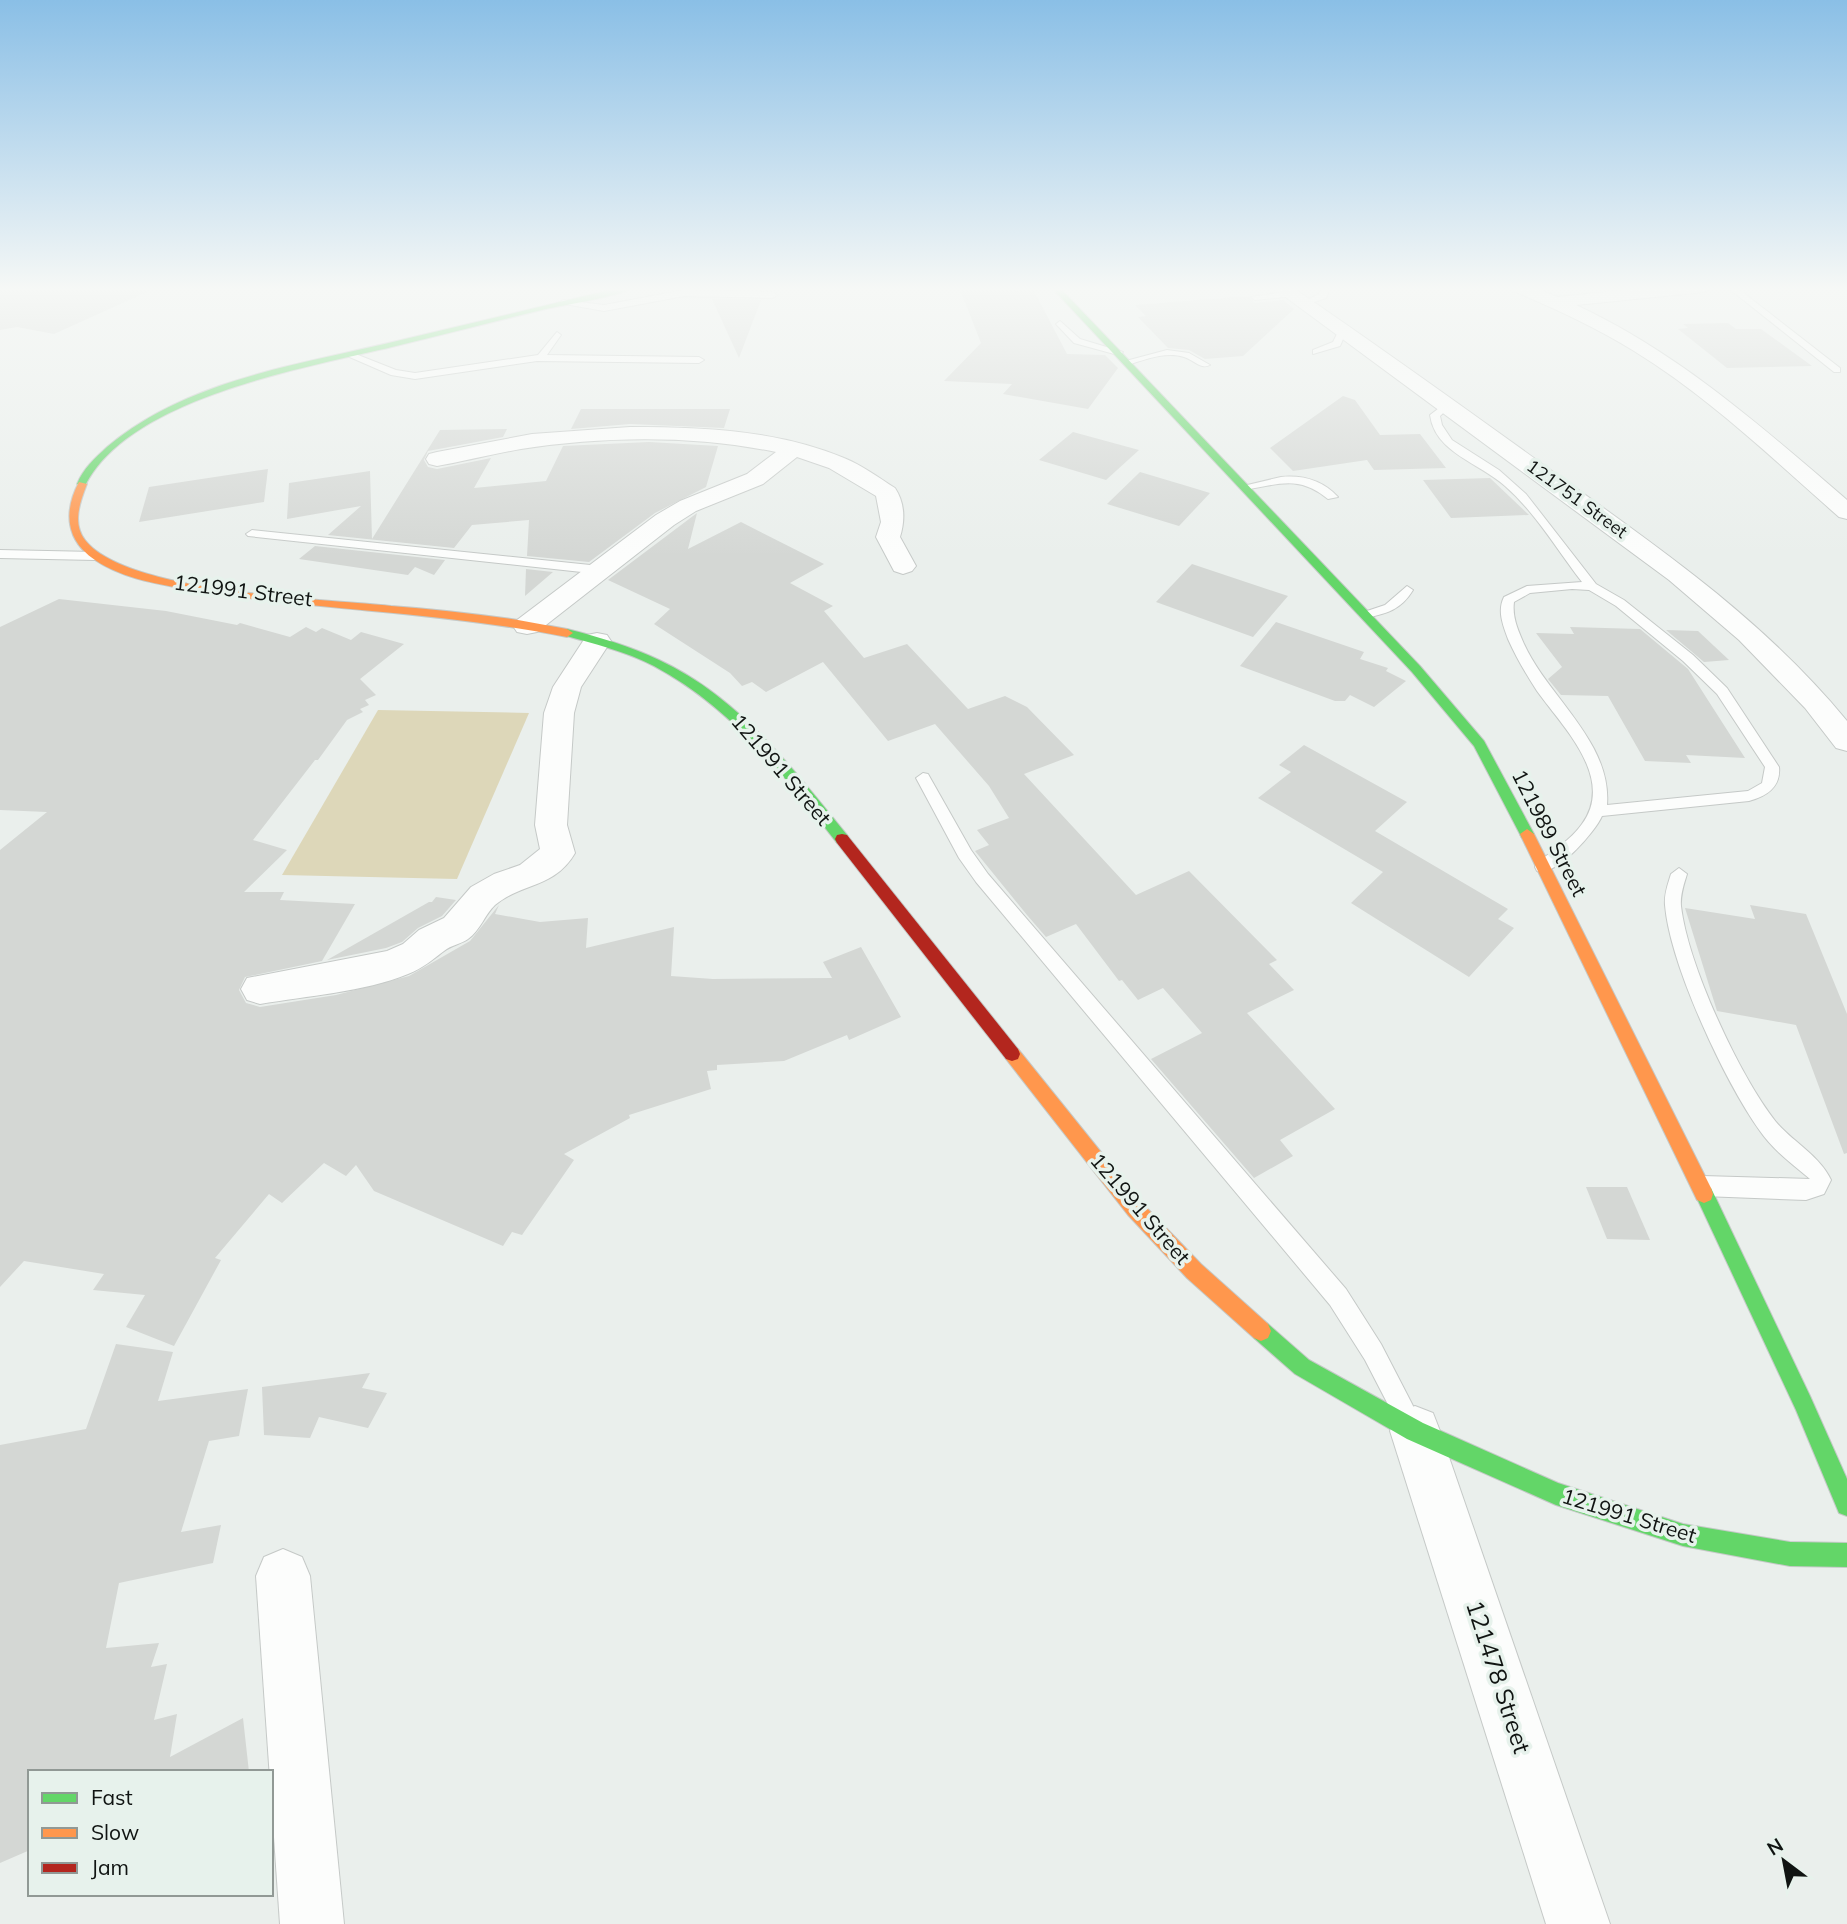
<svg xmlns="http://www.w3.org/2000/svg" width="1847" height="1924" viewBox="0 0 1847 1924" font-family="Mulish,sans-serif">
<rect width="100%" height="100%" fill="#eaefec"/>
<polygon fill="#ddd7b9" points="378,710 529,713 457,879 282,875"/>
<g fill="#d4d7d4">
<polygon points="0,287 158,287 54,334 17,327 0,330"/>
<polygon points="959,287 1032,287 1067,354 1105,355 1118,368 1088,409 1003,394 1012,384 944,381 981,343"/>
<polygon points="1249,296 1255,303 1283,300 1294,309 1243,356 1205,359 1189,350 1168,348 1138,317 1146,316 1135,305"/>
<polygon points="712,299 761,300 739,358"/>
<polygon points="1728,323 1736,329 1761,329 1812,366 1727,368 1678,329 1688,328 1683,324"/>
<polygon points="1343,396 1355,400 1380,435 1420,434 1446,468 1374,470 1367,460 1293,471 1270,448"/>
<polygon points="581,409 730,409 724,428 630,424 571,429"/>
<polygon points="507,429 503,437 428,451 424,460 428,467 437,469 491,458 474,488 546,481 563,446 649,442 718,446 706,487 655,513 589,562 527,556 529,520 472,525 454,548 328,535 361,506 287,519 289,483 370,471 372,539 440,430"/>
<polygon points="1073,432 1139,450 1106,480 1039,460"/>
<polygon points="268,469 264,502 139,522 149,487"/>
<polygon points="1140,472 1187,486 1210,493 1179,526 1107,504"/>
<polygon points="1490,478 1529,515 1451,518 1423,480"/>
<polygon points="697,513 688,549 741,522 824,564 790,583 833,606 824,611 864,658 907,644 968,709 1005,696 1027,707 1074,755 1024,774 1136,895 1189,871 1277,960 1269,964 1294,990 1247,1013 1335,1109 1280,1140 1293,1156 1254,1178 1151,1059 1202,1033 1163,988 1138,1000 1122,980 1119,981 1076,924 1046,937 1027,915 975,851 989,845 977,830 1009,818 989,786 935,724 888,741 823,662 766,692 752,682 742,686 730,673 654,624 670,609 608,580"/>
<polygon points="315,546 445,560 434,575 415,567 408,575 299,559"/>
<polygon points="1192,564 1288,596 1253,637 1156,602"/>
<polygon points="526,569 553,572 525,596"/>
<polygon points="59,599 166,611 237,625 240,623 290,637 306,627 316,632 322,628 351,640 361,632 404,644 360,679 376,695 365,700 369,705 360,709 363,712 347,720 318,760 315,760 253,840 287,850 244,892 284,892 280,900 355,904 322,961 245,977 239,990 246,1003 260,1007 336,995 409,976 470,941 499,905 495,914 540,922 588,918 586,948 674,927 671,976 713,979 832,978 823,962 861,947 901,1017 849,1040 847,1035 784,1061 717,1065 717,1070 707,1071 711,1089 629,1115 630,1118 564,1154 574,1160 522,1235 512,1232 503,1246 374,1191 356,1165 346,1176 324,1163 282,1203 269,1194 215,1258 221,1260 174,1346 126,1327 145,1295 93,1290 104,1274 24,1261 0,1287 0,850 47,812 0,810 0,627"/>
<polygon points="1276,622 1364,652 1360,659 1388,668 1386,671 1406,681 1374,707 1350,695 1345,701 1335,701 1240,666"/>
<polygon points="1570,627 1640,629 1688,669 1745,758 1686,755 1691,763 1645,761 1608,696 1561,695 1548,679 1562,667 1536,633 1574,634"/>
<polygon points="1666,630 1698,631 1729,660 1704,662"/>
<polygon points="1304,745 1407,802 1375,831 1508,909 1498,919 1514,928 1469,977 1351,903 1383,872 1258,798 1291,772 1279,765"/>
<polygon points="436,897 456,900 442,916 418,928 402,942 386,948 327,960 429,902 432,902"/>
<polygon points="1750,905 1806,914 1847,1014 1847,1153 1844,1154 1796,1025 1717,1011 1685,908 1755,919"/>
<polygon points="1586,1187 1627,1187 1650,1240 1607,1239"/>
<polygon points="116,1344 173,1352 158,1401 248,1389 239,1436 209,1441 181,1532 221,1525 213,1563 119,1583 106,1648 159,1643 151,1667 167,1664 154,1720 177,1714 170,1757 243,1718 249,1772 30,1772 30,1850 0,1863 0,1445 86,1429"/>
<polygon points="370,1373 362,1388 387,1393 368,1428 319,1417 310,1438 264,1435 262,1387"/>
</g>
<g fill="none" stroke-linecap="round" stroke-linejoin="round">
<defs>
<g id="lane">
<polygon points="1323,287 1331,287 1326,298 1303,306 1303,302 1319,294"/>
<polygon points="1727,287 1736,287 1840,368 1840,372 1834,372"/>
<polygon points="684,290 773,292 777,295 773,298 684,296 604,311 559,303 563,300 604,305"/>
<polygon points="1291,291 1294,296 1255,300 1251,297"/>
<polygon points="1060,321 1080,339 1123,352 1118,355 1074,343 1056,324"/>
<polygon points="1340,328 1347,330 1340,346 1313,354 1313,350 1333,342"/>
<polygon points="557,332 561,335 547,355 699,357 704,360 699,363 537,361 415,379 391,375 345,355 353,353 396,370 415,373 538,355"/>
<path d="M1167,350L1189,353L1210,365C1201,370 1194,360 1184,357C1165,351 1145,360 1127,365L1122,362Z"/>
<path d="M1447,402L1452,405L1440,416L1442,425L1452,440L1499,470L1526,494L1596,584L1624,600L1693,655L1727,688L1779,767C1781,787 1767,796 1749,801L1602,816C1595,832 1556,877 1537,871L1535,867L1537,863C1552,851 1571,840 1582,824C1616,778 1562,726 1537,691C1526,674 1516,657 1508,639C1503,625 1497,611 1504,597L1527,586L1582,582C1557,550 1536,513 1505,486C1480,463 1435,453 1430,415ZM1572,589L1589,590L1616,606L1683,661L1717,694L1765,767L1762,783L1748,791L1607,805C1612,742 1548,697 1524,644C1518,630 1512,617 1514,602L1530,593Z"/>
<path d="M1281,477C1303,475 1322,480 1338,497L1328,499C1299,475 1279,484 1245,490L1239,487Z"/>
<polygon points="252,530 600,566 606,570 600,574 248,536 246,534"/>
<polygon points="0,550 95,552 101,556 95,560 0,558"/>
<path d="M1407,586L1413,590C1401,610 1386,614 1364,618L1358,614L1385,605Z"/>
<polygon points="923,773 928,774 971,850 988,874 1346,1289 1381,1344 1411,1402 1415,1410 1411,1418 1403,1422 1395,1418 1365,1360 1330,1305 976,882 959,858 916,778"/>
<path d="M1679,868L1687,874C1684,884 1680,895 1681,906C1688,965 1739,1075 1776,1122C1793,1142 1820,1156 1831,1180L1824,1194L1806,1200L1703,1196L1696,1193L1693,1186L1696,1179L1703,1176L1810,1179C1792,1164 1773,1150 1760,1131C1725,1082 1670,965 1665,905C1664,894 1668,884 1671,874Z"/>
</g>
<g id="street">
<path d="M1272,287H1292C1381,348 1469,411 1556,474C1661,549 1765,621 1847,721V751L1836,748L1805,708L1739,640L1669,580Z"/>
<path d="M1511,287H1534L1557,297L1655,287H1713L1704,292L1576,305C1679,353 1762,427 1847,500V519L1839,517C1773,459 1709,397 1634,351C1596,327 1555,309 1514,291Z"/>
<path d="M630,427C701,427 777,430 844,458C862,465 879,478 895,488C905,503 905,521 900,537L916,566L912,571L903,574L894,571L876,537L881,522L876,496L829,468L797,457L763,484L696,511L674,525L537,632L527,634L517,632L513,626L517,620L656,515L680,501L747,474L776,452C694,435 604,436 521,449C493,454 465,461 437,466L429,464L426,459L429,454L437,452L532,434Z"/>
<path d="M597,633L607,635L611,641L581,687L574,713L567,825L575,853C555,888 521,883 495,905C485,914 480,931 468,939C461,944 451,945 444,951C432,960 423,968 408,974C364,992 307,996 260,1004L247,1000L241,989L247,978L387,951L403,944L419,930L444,918L471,887L494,874L520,865L540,849L535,825L544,713L553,687L587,635Z"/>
<polygon points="1415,1406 1433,1413 1440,1431 1610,1924 1546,1924 1390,1431 1397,1413"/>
<polygon points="283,1549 302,1557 310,1576 344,1924 280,1924 256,1576 264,1557"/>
</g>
<g id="fast">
<path d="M623,287H635C614,298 567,304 542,310C492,322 442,335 392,347C305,368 128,398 85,486L77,484C83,469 95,458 107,447C189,378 304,364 405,339C478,322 550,304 623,287Z"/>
<polygon points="1051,287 1059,287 1420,666 1484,741 1534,834 1532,838 1522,838 1474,746 1412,672"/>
<path d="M567,629C599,637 630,646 659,660C739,697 793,769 847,835L849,839L847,843H837C784,775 731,707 654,666C625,651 594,644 563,635L561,633Z"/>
<polygon points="1704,1185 1711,1188 1810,1396 1847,1479 1847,1516 1839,1513 1796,1410 1695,1194 1697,1188"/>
<polygon points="1261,1321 1268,1324 1309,1360 1423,1423 1558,1483 1683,1524 1790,1542 1847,1543 1847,1567 1790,1566 1683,1546 1556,1505 1407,1439 1295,1374 1254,1338 1251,1331 1254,1324"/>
</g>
<g id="slow">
<path d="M79,482L87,484C80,502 72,523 85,540C126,593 324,599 391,606C434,609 476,614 518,620L567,629L573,633L567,637C502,624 437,617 372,611C311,605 251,600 191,590C159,584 123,579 95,560C66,541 63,512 79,482Z"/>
<polygon points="1527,829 1534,834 1711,1188 1713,1194 1711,1200 1704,1203 1697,1200 1520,834"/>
<polygon points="1012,1047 1018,1049 1142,1203 1201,1264 1268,1324 1271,1331 1268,1338 1261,1341 1254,1338 1187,1278 1128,1215 1006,1059 1004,1054 1006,1049"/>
</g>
<polygon id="jam" points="842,834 847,835 1018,1049 1020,1054 1018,1059 1012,1061 1006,1059 837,843 835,839 837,835"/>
</defs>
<use href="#lane" stroke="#c5c9c7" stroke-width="2"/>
<use href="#street" stroke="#c5c9c7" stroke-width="2"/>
<use href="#fast" stroke="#c5c9c7" stroke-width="2"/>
<use href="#slow" stroke="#c5c9c7" stroke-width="2"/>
<use href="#jam" stroke="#c5c9c7" stroke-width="2"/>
<use href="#lane" fill="#fcfdfc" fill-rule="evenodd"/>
<use href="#street" fill="#fcfdfc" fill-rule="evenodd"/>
<use href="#fast" fill="#63d668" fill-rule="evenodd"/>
<use href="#slow" fill="#ff974d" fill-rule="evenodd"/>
<use href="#jam" fill="#b3261e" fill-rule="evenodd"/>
</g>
<linearGradient id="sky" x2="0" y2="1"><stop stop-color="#8abfe6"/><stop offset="0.52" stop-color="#f6f8f6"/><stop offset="1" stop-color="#f6f8f6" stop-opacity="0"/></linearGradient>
<rect width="1847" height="556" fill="url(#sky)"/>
<g text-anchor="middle" stroke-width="7" stroke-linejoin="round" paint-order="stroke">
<g font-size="18" fill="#101412" stroke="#e7f2ec">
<text transform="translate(1577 499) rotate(36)" y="6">121751 Street</text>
</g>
<g font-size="21" fill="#101412" stroke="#e7f2ec">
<text transform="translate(243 591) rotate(7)" y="7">121991 Street</text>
<text transform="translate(781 770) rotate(49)" y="7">121991 Street</text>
<text transform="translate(1549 833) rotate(63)" y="7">121989 Street</text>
<text transform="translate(1140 1209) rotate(49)" y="7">121991 Street</text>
<text transform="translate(1629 1516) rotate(17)" y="7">121991 Street</text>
</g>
<g font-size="24" fill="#101412" stroke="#e7f2ec">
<text transform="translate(1498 1677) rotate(72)" y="8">121478 Street</text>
</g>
</g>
<rect x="28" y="1770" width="245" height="126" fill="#e7f2ec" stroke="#919995" stroke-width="2"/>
<rect x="42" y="1793" width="35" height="10" fill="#63d668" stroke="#919995" stroke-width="2"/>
<text x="91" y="1805" font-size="21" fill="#101412">Fast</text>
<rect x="42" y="1828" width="35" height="10" fill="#ff974d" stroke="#919995" stroke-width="2"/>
<text x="91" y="1840" font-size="21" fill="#101412">Slow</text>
<rect x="42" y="1863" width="35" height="10" fill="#b3261e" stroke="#919995" stroke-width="2"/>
<text x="91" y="1875" font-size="21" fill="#101412">Jam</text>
<g transform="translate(1784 1861) rotate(328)" stroke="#e7f2ec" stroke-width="5" paint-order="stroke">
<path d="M0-5L12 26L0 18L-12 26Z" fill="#101412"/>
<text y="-10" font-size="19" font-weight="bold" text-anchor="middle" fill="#101412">N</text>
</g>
</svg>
